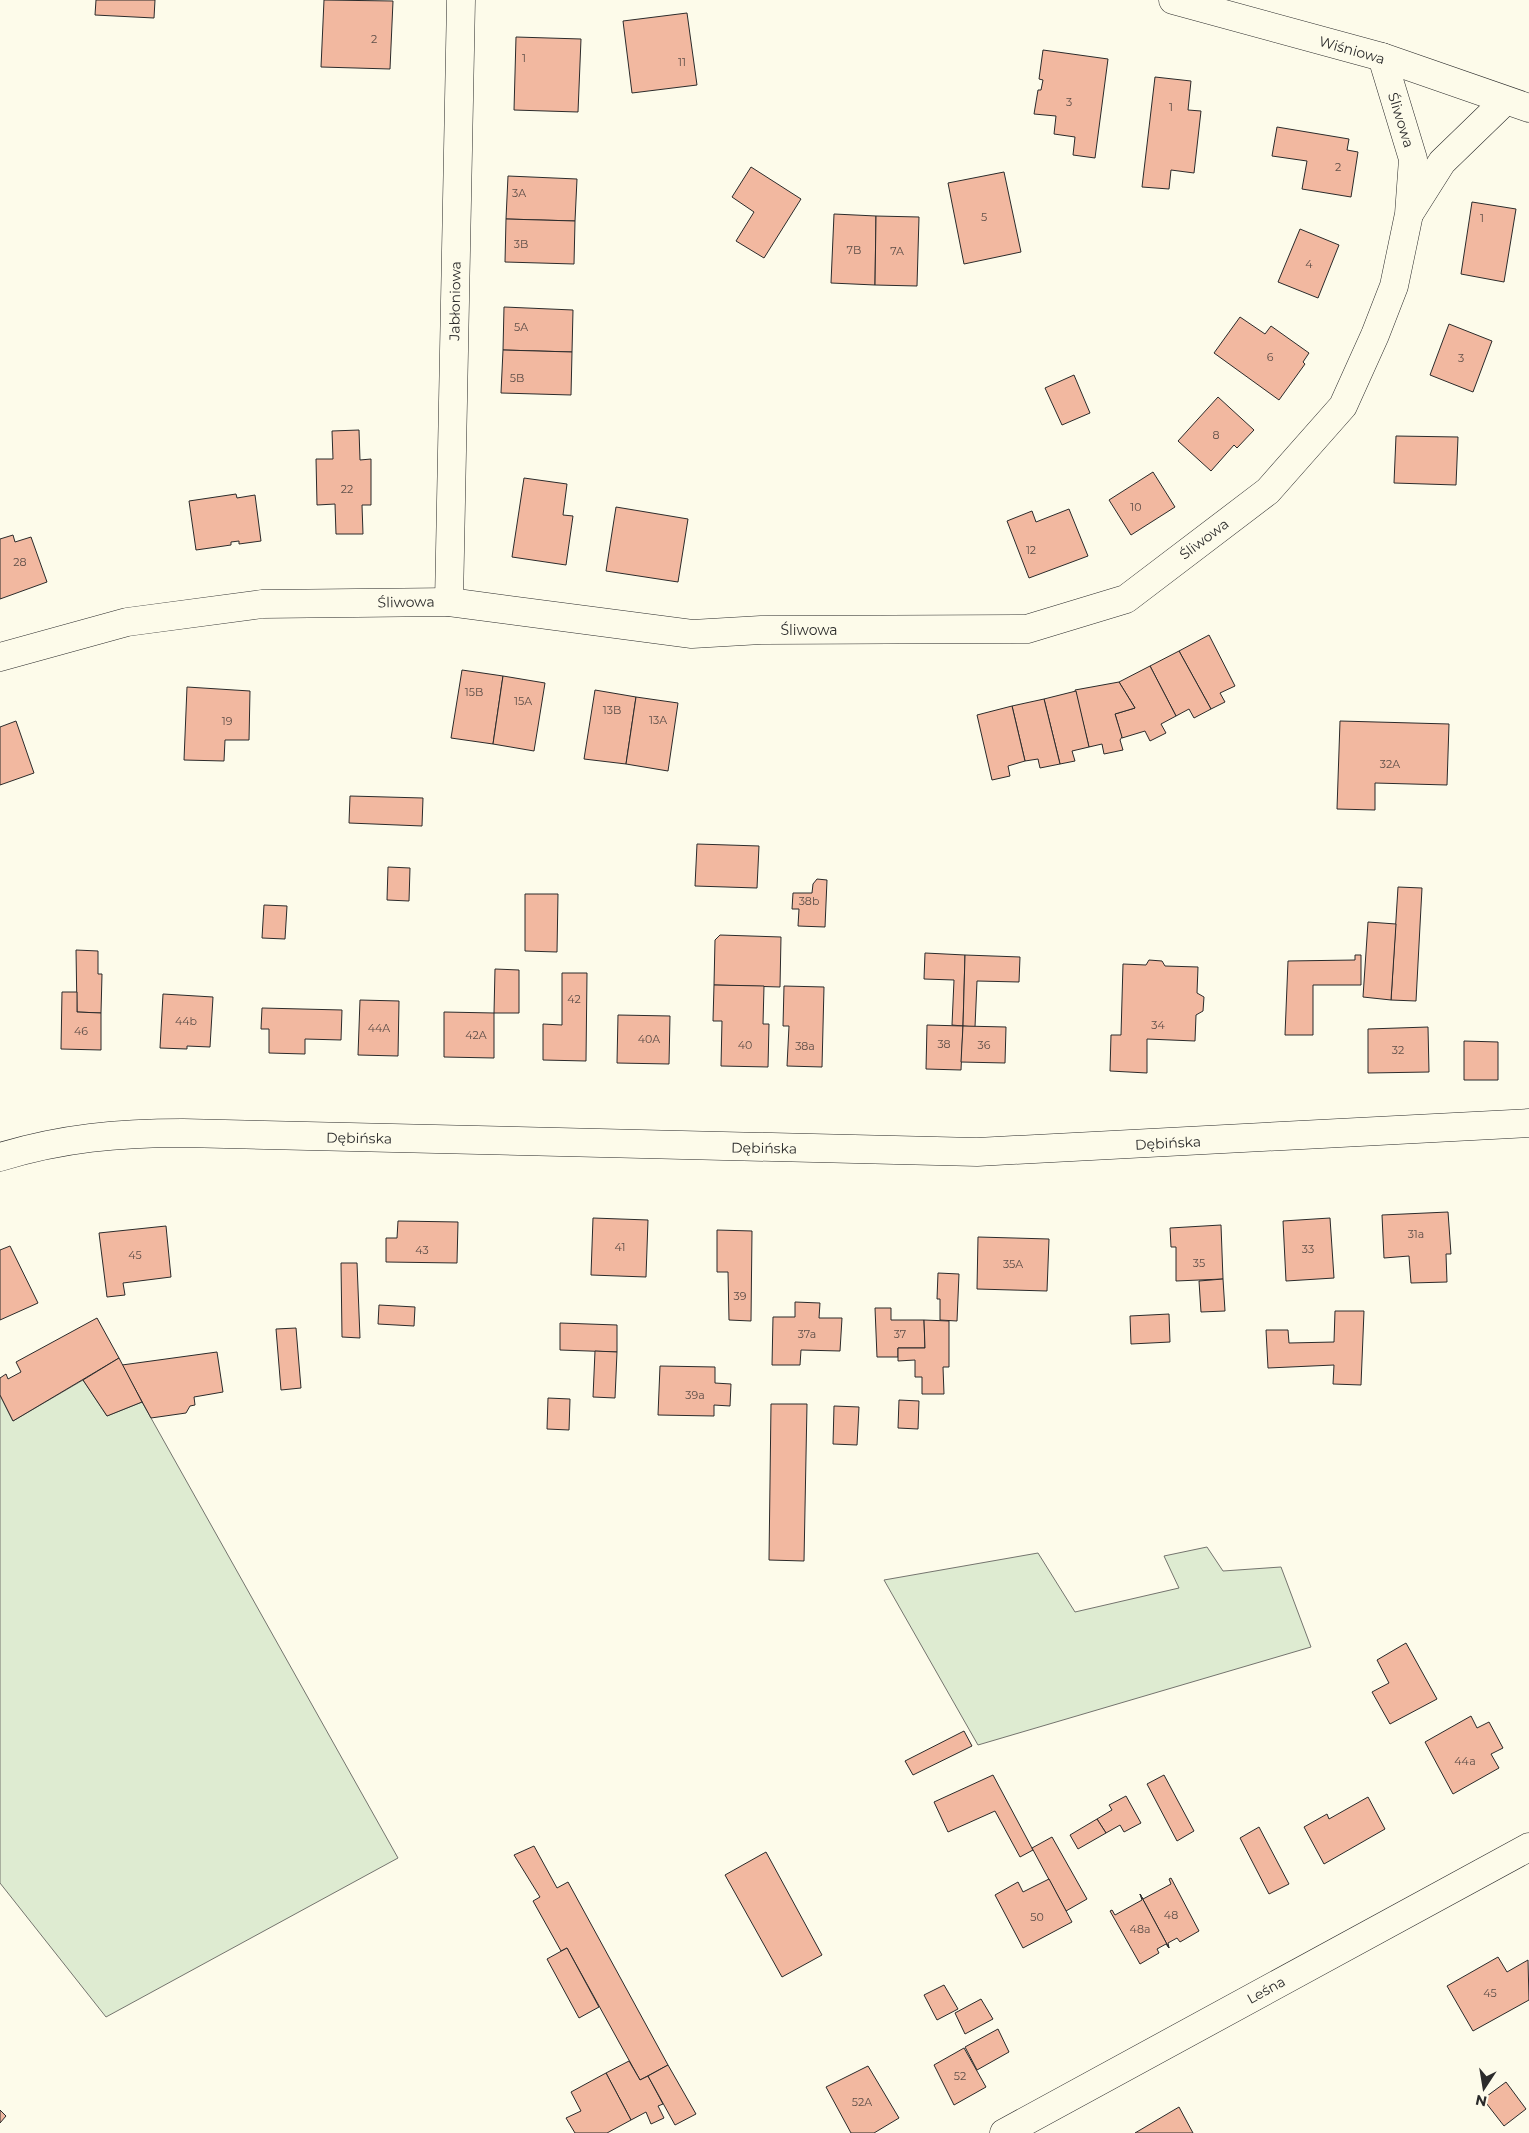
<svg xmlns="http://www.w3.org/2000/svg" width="1529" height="2133" viewBox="0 0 1529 2133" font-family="Montserrat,sans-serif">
<rect width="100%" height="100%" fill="#fdfbea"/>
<g fill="#deebd1" stroke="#74746e">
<polygon points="83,1380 107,1416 142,1402 398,1858 106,2017 0,1883 0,1395 13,1421"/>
<polygon points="1207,1547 1223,1571 1281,1567 1311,1647 978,1745 884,1580 1038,1553 1075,1612 1179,1588 1164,1556"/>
</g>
<g fill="#f2b8a0" stroke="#2b2b2b">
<polygon points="96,0 155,0 154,18 95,15"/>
<polygon points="324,0 393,1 390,69 321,67"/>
<polygon points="687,13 697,85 632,93 623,21"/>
<polygon points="516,37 581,39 578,112 514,110"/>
<polygon points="1043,50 1108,59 1095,158 1073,155 1075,137 1054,134 1056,116 1034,114 1038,90 1041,90 1043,80 1039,79"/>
<polygon points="1155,77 1191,81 1188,110 1201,111 1194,173 1171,170 1169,189 1142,187"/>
<polygon points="1277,127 1349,139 1347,150 1358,152 1351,197 1302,189 1307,161 1272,156"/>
<polygon points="751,167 801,199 764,258 736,241 754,212 732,197"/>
<polygon points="1004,172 1021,252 964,264 948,183"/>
<polygon points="508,176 577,179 575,221 506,219"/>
<polygon points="1472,202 1516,209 1504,282 1461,274"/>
<polygon points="834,214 876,216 875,285 831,283"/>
<polygon points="876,216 919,217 917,286 875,285"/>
<polygon points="506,219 575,221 574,264 505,262"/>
<polygon points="1300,229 1339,245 1318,298 1278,282"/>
<polygon points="504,307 573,310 572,352 503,350"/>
<polygon points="1240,317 1265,334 1271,326 1309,353 1303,362 1305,364 1279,400 1214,353"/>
<polygon points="1449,324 1492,341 1473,392 1430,375"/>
<polygon points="503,350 572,352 571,395 501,393"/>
<polygon points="1074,375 1090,413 1062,425 1045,388"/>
<polygon points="1218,397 1254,430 1237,448 1234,445 1211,471 1178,441"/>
<polygon points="359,430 360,460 371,459 371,505 362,505 363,534 336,534 335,504 317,505 316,459 333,459 332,431"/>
<polygon points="1396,436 1458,437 1456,485 1394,483"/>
<polygon points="1153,472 1175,507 1131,535 1109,500"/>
<polygon points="524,478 567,484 563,515 573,516 566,565 512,557"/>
<polygon points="236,494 237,498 255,495 261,541 239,544 239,541 231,542 231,545 196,550 189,501"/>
<polygon points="616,507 688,519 678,582 606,571"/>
<polygon points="1069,509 1088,556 1029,578 1007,521 1032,511 1036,522"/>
<polygon points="13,535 15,542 31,537 47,582 0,599 0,539"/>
<polygon points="1209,635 1235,686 1220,693 1225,702 1211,709 1179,651"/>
<polygon points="1179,651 1211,709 1194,718 1189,709 1176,716 1150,666"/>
<polygon points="1150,666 1176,716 1161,724 1166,733 1150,741 1145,731 1122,738 1115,714 1135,708 1119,682"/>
<polygon points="462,670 503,676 493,744 451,738"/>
<polygon points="503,676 545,683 534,751 493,744"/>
<polygon points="1119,682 1135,708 1115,714 1122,737 1120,740 1123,750 1104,754 1102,744 1089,747 1075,690"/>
<polygon points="187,687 250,691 249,740 225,740 224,761 184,760"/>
<polygon points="595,690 636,697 626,764 584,759"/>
<polygon points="1076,691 1089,747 1072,751 1075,761 1060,764 1044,699"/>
<polygon points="636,697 678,703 668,771 626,764"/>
<polygon points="1044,699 1060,764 1040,768 1038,759 1025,761 1012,706"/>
<polygon points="1012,706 1025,761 1008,766 1010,776 992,780 977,715"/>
<polygon points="16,721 34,773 0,785 0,727"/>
<polygon points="1340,721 1449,724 1447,785 1375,783 1375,810 1337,809"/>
<polygon points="350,796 423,798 422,826 349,823"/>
<polygon points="697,844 759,846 757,888 695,886"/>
<polygon points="388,867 410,868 409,901 387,900"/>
<polygon points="817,879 827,880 825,927 798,926 799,909 792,909 793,893 812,893 813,884"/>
<polygon points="1398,887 1422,888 1416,1001 1391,1000"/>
<polygon points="525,894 558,894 557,952 525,951"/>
<polygon points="264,905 287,906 285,939 262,938"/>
<polygon points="1368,922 1396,924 1391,1000 1363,997"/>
<polygon points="720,935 781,937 780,987 714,985 715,940"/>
<polygon points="76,950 98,951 98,974 102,974 101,1013 77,1012"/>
<polygon points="925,953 965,955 963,1026 952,1025 954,980 924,979"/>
<polygon points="965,955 1020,957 1019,982 977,981 975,1027 963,1026"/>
<polygon points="1355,955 1361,955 1361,985 1313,985 1313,1035 1285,1035 1288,961 1355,960"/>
<polygon points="1149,960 1162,961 1165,966 1198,967 1197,993 1204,997 1203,1011 1196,1015 1195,1041 1147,1039 1147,1073 1110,1071 1111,1035 1121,1035 1123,964 1146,965"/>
<polygon points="495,969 519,970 519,1013 494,1013"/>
<polygon points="562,973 587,973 586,1061 543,1060 543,1024 562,1025"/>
<polygon points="714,985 764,986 763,1024 769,1024 768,1067 721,1066 722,1021 713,1021"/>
<polygon points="784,986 824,987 822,1067 787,1066 789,1026 783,1026"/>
<polygon points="62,992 77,992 77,1012 101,1013 101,1050 61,1049"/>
<polygon points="163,994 213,997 210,1047 187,1046 187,1049 160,1048"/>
<polygon points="360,1000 399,1001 398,1056 358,1055"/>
<polygon points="262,1008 342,1010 341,1040 305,1039 305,1054 269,1053 269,1029 261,1029"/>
<polygon points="444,1012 494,1013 494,1058 444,1057"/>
<polygon points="618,1015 670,1016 669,1064 617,1063"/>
<polygon points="927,1025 963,1026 961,1070 926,1069"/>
<polygon points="963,1026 1006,1027 1005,1063 961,1062"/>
<polygon points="1428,1027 1429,1072 1368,1073 1368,1029"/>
<polygon points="1464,1041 1498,1042 1498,1080 1464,1080"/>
<polygon points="1448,1212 1451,1254 1446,1254 1447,1282 1411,1283 1409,1256 1384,1258 1382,1215"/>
<polygon points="593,1218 648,1220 646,1277 591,1275"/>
<polygon points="1330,1218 1334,1278 1286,1281 1283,1221"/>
<polygon points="398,1221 458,1222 457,1263 386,1262 386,1238 397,1238"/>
<polygon points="1221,1225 1223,1279 1176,1281 1176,1247 1171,1247 1170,1228"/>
<polygon points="166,1226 171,1277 123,1283 125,1295 107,1297 99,1233"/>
<polygon points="717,1230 752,1231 751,1321 729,1320 728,1272 717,1272"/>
<polygon points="978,1237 1049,1239 1047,1291 977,1289"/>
<polygon points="10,1246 38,1303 0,1320 0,1250"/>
<polygon points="341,1263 357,1263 360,1338 342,1337"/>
<polygon points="938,1273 959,1274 957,1321 940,1320 940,1299 937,1299"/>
<polygon points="1223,1279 1225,1311 1201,1312 1199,1281"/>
<polygon points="795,1302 820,1303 819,1318 842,1318 840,1351 801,1350 800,1365 772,1365 773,1317 795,1317"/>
<polygon points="379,1305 415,1307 414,1326 378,1324"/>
<polygon points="875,1308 891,1308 891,1320 924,1320 925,1348 898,1348 898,1357 877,1357"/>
<polygon points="1335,1311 1364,1311 1361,1385 1333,1384 1334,1365 1268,1368 1266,1330 1288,1330 1289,1343 1334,1342"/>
<polygon points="1169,1314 1170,1342 1131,1344 1130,1316"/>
<polygon points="97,1318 119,1358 13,1421 0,1395 0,1378 6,1374 8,1379 21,1372 16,1362"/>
<polygon points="924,1320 949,1321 949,1367 943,1367 944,1394 922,1394 922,1377 915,1377 915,1360 898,1361 898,1348 925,1348"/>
<polygon points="560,1323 617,1325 617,1352 560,1350"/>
<polygon points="296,1328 301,1388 281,1390 276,1329"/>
<polygon points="595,1351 617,1352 615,1398 593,1397"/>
<polygon points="217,1352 223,1392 194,1397 195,1405 190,1406 186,1413 151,1418 122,1365"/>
<polygon points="119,1358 142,1402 107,1416 83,1380"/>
<polygon points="660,1366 715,1367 715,1383 731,1384 730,1406 714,1405 714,1416 658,1415"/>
<polygon points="548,1398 570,1399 569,1430 547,1429"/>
<polygon points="899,1400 919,1401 918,1429 898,1428"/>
<polygon points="771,1404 807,1404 804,1561 769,1560"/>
<polygon points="834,1406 859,1407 857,1445 833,1444"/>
<polygon points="1406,1643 1437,1699 1390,1724 1372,1692 1389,1683 1377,1660"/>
<polygon points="1471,1716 1477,1728 1489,1722 1503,1748 1491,1754 1499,1768 1453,1794 1425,1742"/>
<polygon points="964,1731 972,1746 913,1775 905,1761"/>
<polygon points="993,1775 1033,1850 1020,1857 995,1811 948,1832 934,1802"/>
<polygon points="1164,1775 1194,1831 1177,1841 1147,1784"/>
<polygon points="1126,1796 1141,1823 1124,1832 1120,1825 1106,1833 1097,1819 1112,1810 1109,1805"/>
<polygon points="1368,1797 1385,1829 1324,1864 1304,1827 1327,1814 1329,1819"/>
<polygon points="1097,1819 1106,1833 1078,1849 1070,1835"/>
<polygon points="1259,1827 1289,1884 1269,1894 1240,1838"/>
<polygon points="1052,1837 1087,1899 1066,1911 1032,1848"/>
<polygon points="534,1846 557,1888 568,1882 668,2065 640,2080 567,1948 561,1951 533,1901 540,1897 514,1855"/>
<polygon points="766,1852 822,1955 782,1977 725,1875"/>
<polygon points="1171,1878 1199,1931 1180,1942 1177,1938 1168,1943 1169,1948 1140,1894 1143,1899 1171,1884 1169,1879"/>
<polygon points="1049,1879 1072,1922 1023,1948 995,1895 1018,1882 1023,1892"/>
<polygon points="1140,1894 1169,1948 1166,1944 1157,1949 1159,1953 1140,1964 1110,1911 1112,1910 1115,1915 1142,1900"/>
<polygon points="567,1948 599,2007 579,2018 547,1959"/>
<polygon points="1498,1957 1507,1972 1528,1960 1529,2000 1473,2031 1447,1986"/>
<polygon points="944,1985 958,2009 937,2020 924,1995"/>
<polygon points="981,1999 993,2019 965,2034 955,2013"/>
<polygon points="998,2029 1009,2052 977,2070 965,2047"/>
<polygon points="964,2048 986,2087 954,2105 934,2065"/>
<polygon points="629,2061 640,2080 648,2076 663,2104 658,2106 664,2118 651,2124 646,2112 631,2120 606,2073"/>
<polygon points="668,2065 696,2114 675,2125 648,2076"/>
<polygon points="868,2066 899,2118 874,2133 851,2133 826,2087"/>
<polygon points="606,2073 631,2120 607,2133 575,2133 566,2118 581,2111 571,2092"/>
<polygon points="1506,2082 1526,2109 1504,2126 1483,2099"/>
<polygon points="1179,2107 1193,2133 1135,2133"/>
<polygon points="0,2110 6,2116 0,2123"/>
</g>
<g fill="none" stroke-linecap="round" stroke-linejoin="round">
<defs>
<g id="minor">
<polyline points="1173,0 1382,57 1529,108"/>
<polyline points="1411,211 1442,162 1505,101"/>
<polyline points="449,602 461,0"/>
<polyline points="0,657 127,622 262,604 449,602 692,634 761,630 1027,629 1126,599 1268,491 1343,406 1375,335 1394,286 1409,214 1413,159 1382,57"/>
</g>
<g id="tertiary">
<path d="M0,1157C62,1138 119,1133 183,1133L977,1152L1529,1123"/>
<polyline points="1004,2133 1529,1847"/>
</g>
</defs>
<use href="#minor" stroke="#2b2b2b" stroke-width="29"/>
<use href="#tertiary" stroke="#2b2b2b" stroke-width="29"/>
<use href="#minor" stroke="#fdfbea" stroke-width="28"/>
<use href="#tertiary" stroke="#fdfbea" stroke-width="28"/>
</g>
<g text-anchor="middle" stroke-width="4" stroke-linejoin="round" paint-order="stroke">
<g font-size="11" fill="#5d4e48">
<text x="374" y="43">2</text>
<text x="524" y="62">1</text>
<text x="682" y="66">11</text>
<text x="1069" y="106">3</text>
<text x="1171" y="111">1</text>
<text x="1338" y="171">2</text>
<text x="519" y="197">3A</text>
<text x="984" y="221">5</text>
<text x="1482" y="222">1</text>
<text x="521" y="248">3B</text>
<text x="854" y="254">7B</text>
<text x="897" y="255">7A</text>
<text x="1309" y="268">4</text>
<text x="521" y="331">5A</text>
<text x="1270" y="361">6</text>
<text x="1461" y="362">3</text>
<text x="517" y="382">5B</text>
<text x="1216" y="439">8</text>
<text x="347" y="493">22</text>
<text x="1136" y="511">10</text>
<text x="1031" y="554">12</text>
<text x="20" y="566">28</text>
<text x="474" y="696">15B</text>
<text x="523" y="705">15A</text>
<text x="612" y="714">13B</text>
<text x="658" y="724">13A</text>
<text x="227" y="725">19</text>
<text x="1390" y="768">32A</text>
<text x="809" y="905">38b</text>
<text x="574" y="1003">42</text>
<text x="186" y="1025">44b</text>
<text x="1158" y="1029">34</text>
<text x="379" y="1032">44A</text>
<text x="81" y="1035">46</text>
<text x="476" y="1039">42A</text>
<text x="649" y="1043">40A</text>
<text x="944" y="1048">38</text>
<text x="745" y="1049">40</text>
<text x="984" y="1049">36</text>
<text x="805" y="1050">38a</text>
<text x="1398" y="1054">32</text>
<text x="1416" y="1238">31a</text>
<text x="620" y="1251">41</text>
<text x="1308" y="1253">33</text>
<text x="422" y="1254">43</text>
<text x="135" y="1259">45</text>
<text x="1199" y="1267">35</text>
<text x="1013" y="1268">35A</text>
<text x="740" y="1300">39</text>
<text x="807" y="1338">37a</text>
<text x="900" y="1338">37</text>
<text x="695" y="1399">39a</text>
<text x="1465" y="1765">44a</text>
<text x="1171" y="1919">48</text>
<text x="1037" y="1921">50</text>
<text x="1140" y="1933">48a</text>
<text x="1490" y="1997">45</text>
<text x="960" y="2080">52</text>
<text x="862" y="2106">52A</text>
</g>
<g font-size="14" fill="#2b2b2b" stroke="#fdfbea">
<text transform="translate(1352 50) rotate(16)" y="5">Wiśniowa</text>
<text transform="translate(1401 120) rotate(73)" y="5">Śliwowa</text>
<text transform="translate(455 301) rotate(-89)" y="5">Jabłoniowa</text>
<text transform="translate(1204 539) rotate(-37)" y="5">Śliwowa</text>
<text transform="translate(406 602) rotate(-1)" y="5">Śliwowa</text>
<text x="809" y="635">Śliwowa</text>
<text transform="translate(359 1138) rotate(1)" y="5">Dębińska</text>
<text transform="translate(1168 1143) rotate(-3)" y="5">Dębińska</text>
<text transform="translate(764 1148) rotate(1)" y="5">Dębińska</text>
<text transform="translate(1266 1990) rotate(-29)" y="5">Leśna</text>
</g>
</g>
<g transform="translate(1484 2088) rotate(192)" stroke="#fdfbea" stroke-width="4" paint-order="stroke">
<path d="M0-4L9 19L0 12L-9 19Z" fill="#2b2b2b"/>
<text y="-8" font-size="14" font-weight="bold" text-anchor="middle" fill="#2b2b2b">N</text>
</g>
</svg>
